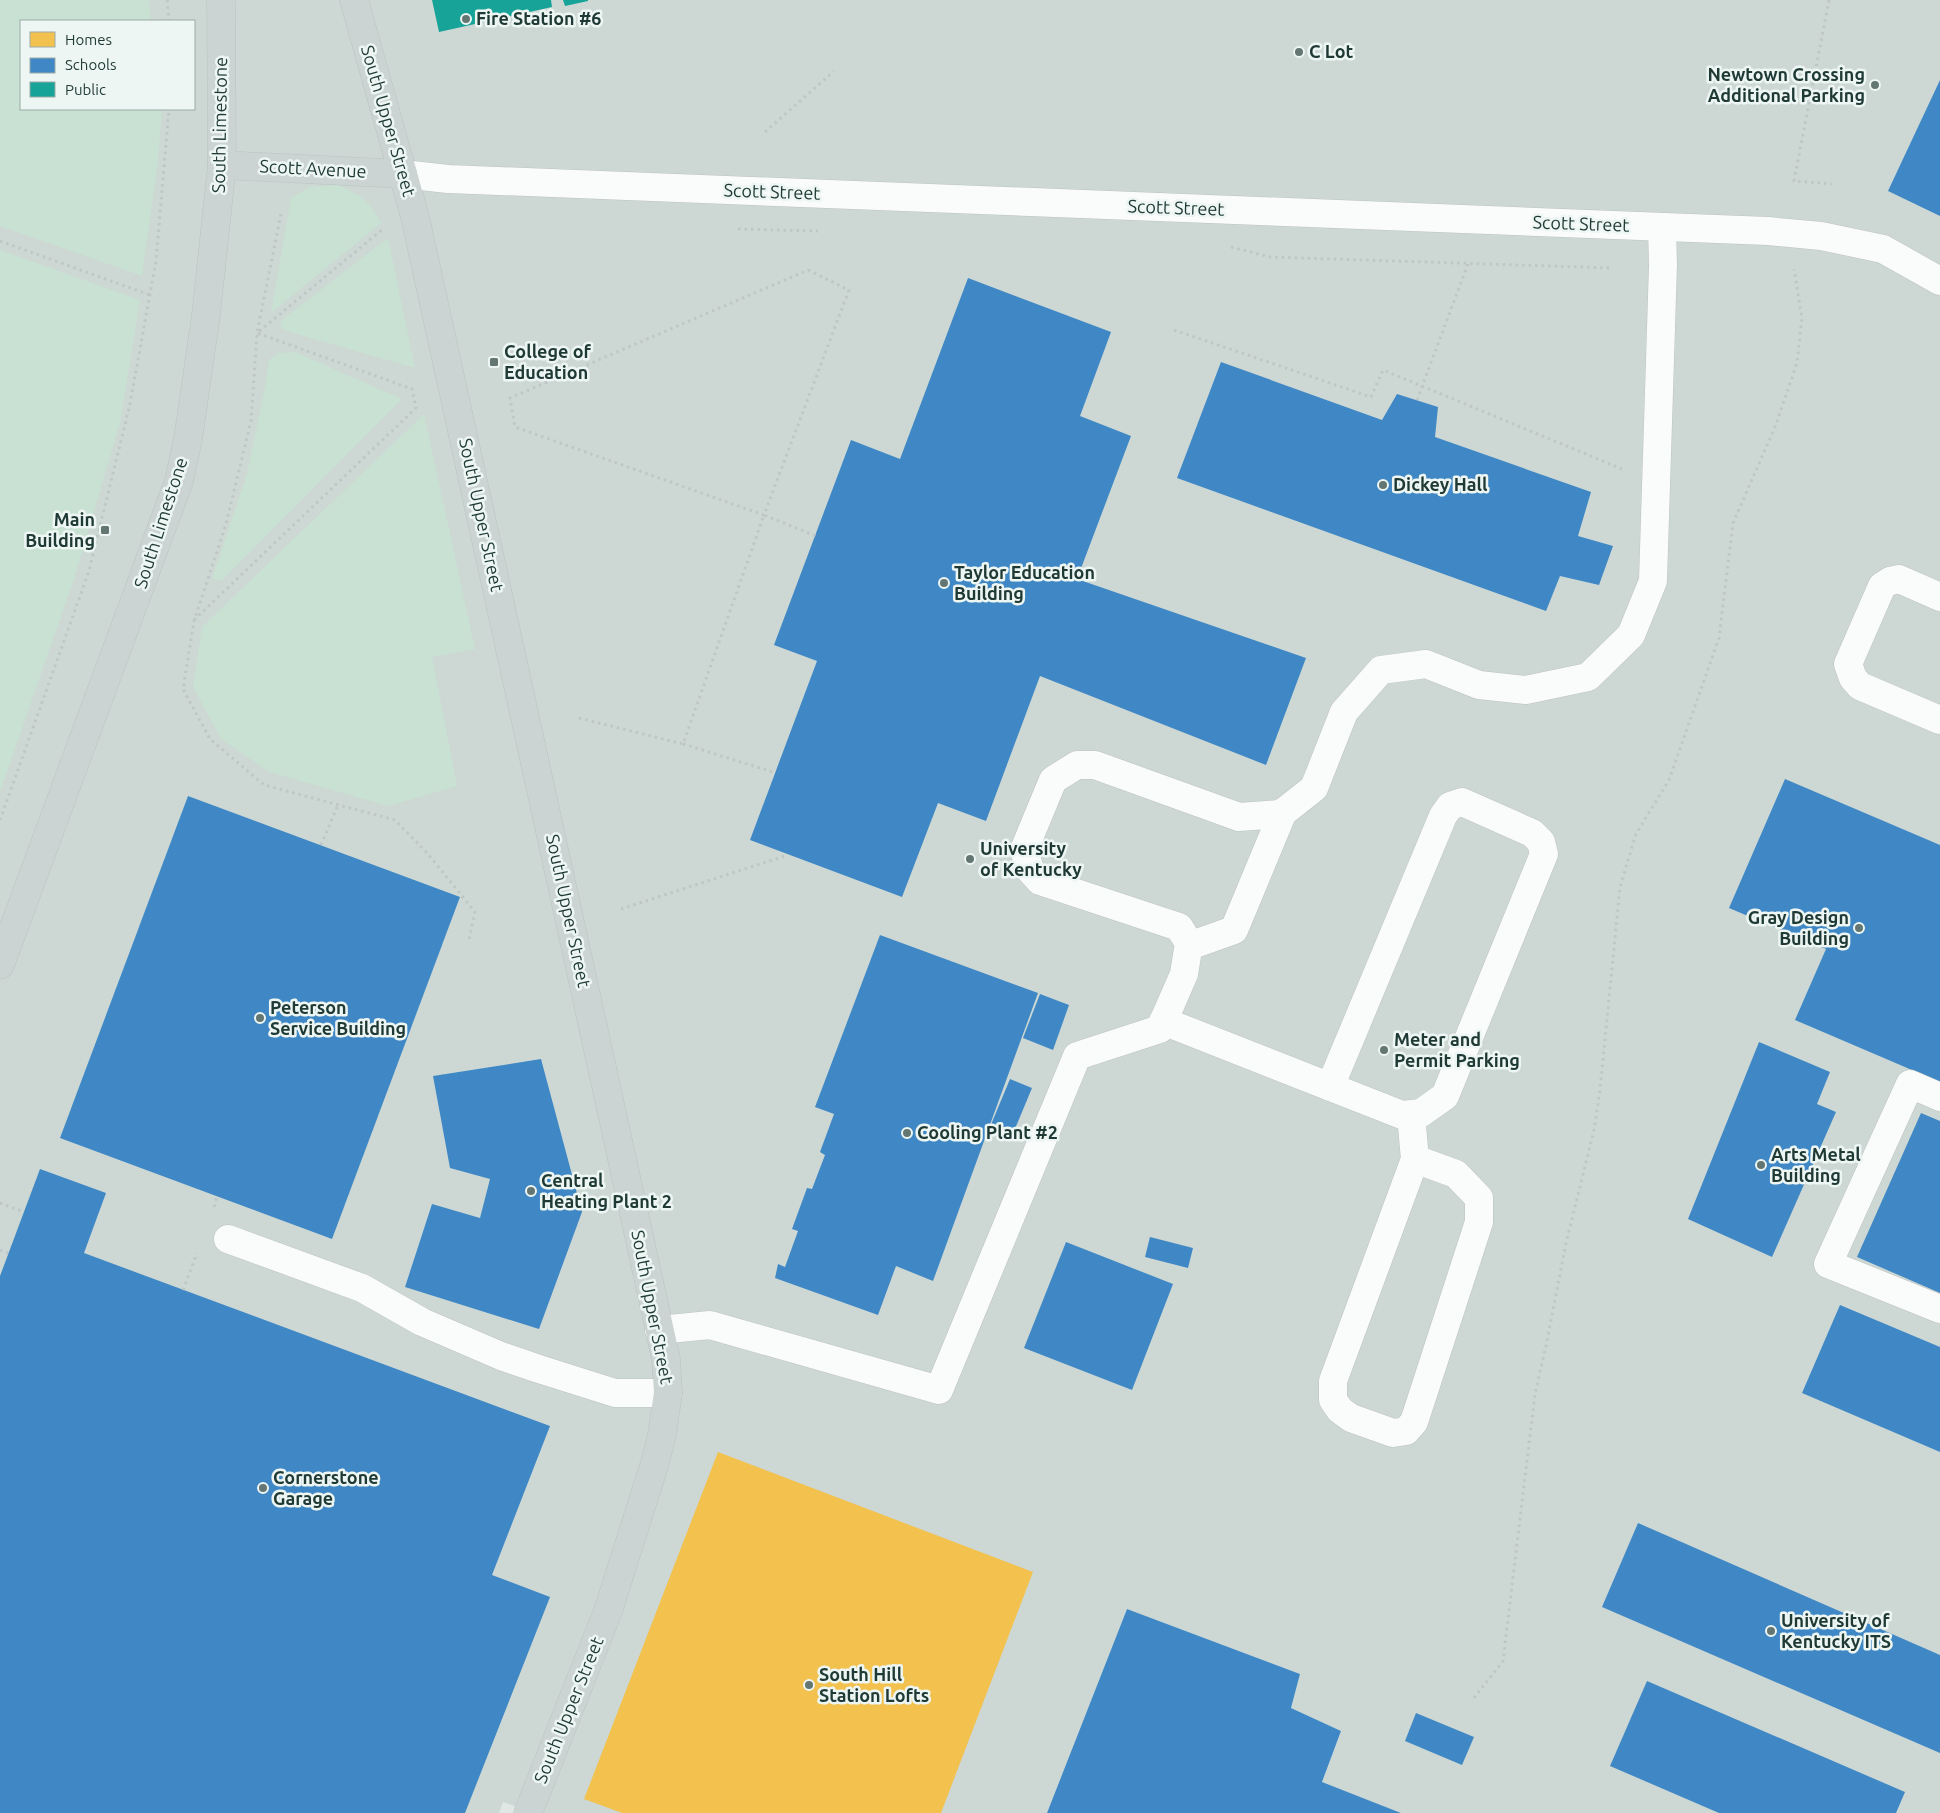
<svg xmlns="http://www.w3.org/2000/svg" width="1940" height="1813" viewBox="0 0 1940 1813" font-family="Ubuntu,sans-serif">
<rect width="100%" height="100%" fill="#e0e7e4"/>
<path fill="#cdd8d4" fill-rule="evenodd" d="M0,0H1940V1813H1401L1322,1782L1341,1731L1291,1708L1300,1674L1127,1609L1047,1813H534L503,1802L499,1813H0ZM21,21H194V109H21Z"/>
<g fill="#c8e1d2">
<polygon points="0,0 149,0 151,21 21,21 21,109 162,109 158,161 142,276 0,226"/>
<path d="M338,185C362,196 368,199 381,223L271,313L291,198L310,187Z"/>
<polygon points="388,238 415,368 287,331 280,326 283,319"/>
<polygon points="0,250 140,300 120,423 75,576 0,792"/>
<polygon points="295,352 402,399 222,580 212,579 247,474 266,382 269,360 278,353"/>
<polygon points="424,414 475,649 432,657 457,786 388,806 269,772 221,739 193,687 202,627"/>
</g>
<polygon fill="#f2c14e" points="718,1452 1033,1572 941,1813 622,1813 584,1799"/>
<g fill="#3f88c5">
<polygon points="1940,80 1940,216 1888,191"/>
<polygon points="968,278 1111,332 1080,416 1131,436 1077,579 1306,658 1266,765 1040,676 986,821 938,803 902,897 750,840 817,661 774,645 851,440 900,459"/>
<polygon points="1221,362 1382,420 1397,394 1438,407 1435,437 1591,492 1578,536 1613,546 1599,585 1560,576 1546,611 1177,478"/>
<polygon points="1785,779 1940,845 1940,1082 1795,1020 1826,949 1729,908"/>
<polygon points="188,796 460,897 332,1239 60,1138"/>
<polygon points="880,935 1038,993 933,1281 896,1266 878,1315 775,1278 778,1264 785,1267 798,1231 792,1229 807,1188 812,1189 825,1155 820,1152 834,1114 815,1107"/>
<polygon points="1040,994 1069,1005 1053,1050 1023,1038"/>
<polygon points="1759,1042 1830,1072 1817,1104 1836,1112 1772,1257 1688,1219"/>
<polygon points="541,1059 582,1212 539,1329 405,1287 432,1204 480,1218 490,1179 450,1168 433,1076"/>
<polygon points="1010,1079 1032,1088 1012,1136 990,1127"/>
<polygon points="1921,1113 1940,1121 1940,1293 1857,1257"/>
<polygon points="40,1169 106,1193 84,1253 550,1426 492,1575 550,1597 465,1813 0,1813 0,1276"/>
<polygon points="1150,1237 1193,1248 1188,1268 1145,1257"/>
<polygon points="1066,1242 1173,1284 1132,1390 1024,1348"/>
<polygon points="1840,1305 1940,1347 1940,1452 1802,1393"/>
<polygon points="1638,1523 1940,1655 1940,1753 1602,1607"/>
<polygon points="1127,1609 1300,1674 1291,1708 1341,1731 1322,1782 1401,1813 1047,1813"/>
<polygon points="1647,1681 1905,1792 1896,1813 1719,1813 1610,1766"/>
<polygon points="1416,1713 1474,1737 1462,1765 1405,1741"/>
</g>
<g fill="#17a398">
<polygon points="432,0 551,0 552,7 439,32"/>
<polygon points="563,0 588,0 588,1 565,6"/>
</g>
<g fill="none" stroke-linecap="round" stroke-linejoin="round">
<defs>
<g id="minor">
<polyline points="403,174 448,179 1768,231 1821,236 1883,249 1940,281"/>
<polyline points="1940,597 1899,579 1890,581 1882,586 1848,664 1853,678 1860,686 1940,720"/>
<polyline points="1189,946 1234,930 1283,812"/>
<polyline points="1163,1021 1402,1115 1421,1113 1445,1096 1544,854 1541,842 1532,833 1462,802 1450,806 1443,816 1330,1087"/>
<polyline points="1940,1097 1910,1084 1828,1264 1940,1309"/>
<polyline points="1411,1115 1415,1159 1333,1381 1333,1400 1340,1410 1351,1418 1393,1433 1406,1431 1414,1422 1479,1222 1479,1198 1456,1174 1415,1159"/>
<polyline points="228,1239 362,1288 422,1322 501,1356 539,1369 615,1393 668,1393"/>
<polyline points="659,1330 710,1325 939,1390 1077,1056 1160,1029 1184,974 1189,943 1179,927 1040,881 1030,870 1024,850 1053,780 1077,765 1095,765 1239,817 1281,814 1314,788 1344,712 1381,670 1426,664 1479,685 1526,690 1588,677 1631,635 1653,581 1663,265 1662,227"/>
</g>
<g id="major">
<polyline points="354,0 415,217 666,1359 668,1393 662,1435 654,1466 608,1611 528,1813"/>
<polyline points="222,165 403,174"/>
<polyline points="0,965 179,481 188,439 206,315 222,165 221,0"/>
</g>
</defs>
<use href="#minor" stroke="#bdc3c1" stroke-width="29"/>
<use href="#major" stroke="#bac3c2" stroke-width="29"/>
<g stroke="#bfc7c6" stroke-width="3" stroke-dasharray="2.5 4" stroke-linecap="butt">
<polyline points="167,0 169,21"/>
<polyline points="1829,0 1794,181 1832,184"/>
<polyline points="765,132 834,71"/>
<polyline points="281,214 257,333 251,421 226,524 194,621 183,689 210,739 264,785 395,820 428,854 475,912 469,940"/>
<polyline points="738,229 818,231"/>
<polyline points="0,241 150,295"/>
<polyline points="1231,247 1270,257 1611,268"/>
<polygon points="808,270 849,290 764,515 515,427 510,398"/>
<polyline points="1174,330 1371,397 1383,370 1622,469"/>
<polyline points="1417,400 1468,264"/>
<polyline points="194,620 416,408 412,389 257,333 383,229"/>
<polyline points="579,718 683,744 764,515 816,536"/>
<polyline points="683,744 776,773"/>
<polyline points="0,820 89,571 130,404 156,261 169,109"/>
<polyline points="321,845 338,805"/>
<polyline points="621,909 788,855"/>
<polyline points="0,1203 24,1212"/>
<polyline points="214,1207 217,1196"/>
<polyline points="0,1250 8,1253"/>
<polyline points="183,1290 197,1253"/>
<polyline points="1474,1698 1503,1661 1535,1394 1546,1346 1566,1243 1594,1130 1600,1090 1620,887 1636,834 1669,780 1719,638 1733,523 1775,427 1797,363 1802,318 1794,269"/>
</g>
<use href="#minor" stroke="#fafbfb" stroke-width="28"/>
<use href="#major" stroke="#cbd4d2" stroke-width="28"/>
</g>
<g fill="#637672" stroke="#edf6f3" stroke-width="2">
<circle cx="466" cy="19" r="5"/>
<circle cx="1299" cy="52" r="5"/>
<circle cx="1875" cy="85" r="5"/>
<rect x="489" y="357" width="10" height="10" rx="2.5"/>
<circle cx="1383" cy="485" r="5"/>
<rect x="100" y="525" width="10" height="10" rx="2.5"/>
<circle cx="944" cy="583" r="5"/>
<circle cx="970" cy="859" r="5"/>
<circle cx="1859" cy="928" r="5"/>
<circle cx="260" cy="1018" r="5"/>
<circle cx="1384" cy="1050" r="5"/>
<circle cx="907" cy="1133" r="5"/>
<circle cx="1761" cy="1165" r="5"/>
<circle cx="531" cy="1191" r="5"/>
<circle cx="263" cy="1488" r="5"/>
<circle cx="1771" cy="1631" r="5"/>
<circle cx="809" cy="1685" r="5"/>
</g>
<g text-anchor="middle" stroke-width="5" stroke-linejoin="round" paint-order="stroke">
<g font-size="18" font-weight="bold" fill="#1f3935" stroke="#edf6f3" text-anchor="start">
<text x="476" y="25">Fire Station #6</text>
<text x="1309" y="58">C Lot</text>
<text x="1865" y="81" text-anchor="end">Newtown Crossing<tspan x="1865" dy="21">Additional Parking</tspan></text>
<text x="504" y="358">College of<tspan x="504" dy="21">Education</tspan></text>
<text x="1393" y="491">Dickey Hall</text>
<text x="95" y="526" text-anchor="end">Main<tspan x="95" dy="21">Building</tspan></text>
<text x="954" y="579">Taylor Education<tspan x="954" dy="21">Building</tspan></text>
<text x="980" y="855">University<tspan x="980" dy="21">of Kentucky</tspan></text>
<text x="1849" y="924" text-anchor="end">Gray Design<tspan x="1849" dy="21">Building</tspan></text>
<text x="270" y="1014">Peterson<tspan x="270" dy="21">Service Building</tspan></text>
<text x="1394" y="1046">Meter and<tspan x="1394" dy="21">Permit Parking</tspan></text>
<text x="917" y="1139">Cooling Plant #2</text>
<text x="1771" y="1161">Arts Metal<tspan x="1771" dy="21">Building</tspan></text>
<text x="541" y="1187">Central<tspan x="541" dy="21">Heating Plant 2</tspan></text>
<text x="273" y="1484">Cornerstone<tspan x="273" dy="21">Garage</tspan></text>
<text x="1781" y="1627">University of<tspan x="1781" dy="21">Kentucky ITS</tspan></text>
<text x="819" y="1681">South Hill<tspan x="819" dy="21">Station Lofts</tspan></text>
</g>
<g font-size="18" fill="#1f3935" stroke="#edf6f3">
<text transform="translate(388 121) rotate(74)" y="6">South Upper Street</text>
<text transform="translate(220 125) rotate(-89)" y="6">South Limestone</text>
<text transform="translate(313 169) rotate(3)" y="6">Scott Avenue</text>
<text transform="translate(772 192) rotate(2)" y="6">Scott Street</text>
<text transform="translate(1176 208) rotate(2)" y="6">Scott Street</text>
<text transform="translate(1581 224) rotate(2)" y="6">Scott Street</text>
<text transform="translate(481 515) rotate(78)" y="6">South Upper Street</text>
<text transform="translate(161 523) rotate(-72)" y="6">South Limestone</text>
<text transform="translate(568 911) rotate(78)" y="6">South Upper Street</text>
<text transform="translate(652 1307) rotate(79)" y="6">South Upper Street</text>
<text transform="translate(569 1710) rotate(-68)" y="6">South Upper Street</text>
</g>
</g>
<rect x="20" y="20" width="175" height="90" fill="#edf6f3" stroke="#9baaa7"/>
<rect x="30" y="32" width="25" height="15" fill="#f2c14e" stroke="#9baaa7"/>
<text x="65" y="45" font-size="15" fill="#1f3935">Homes</text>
<rect x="30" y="58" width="25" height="15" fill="#3f88c5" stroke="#9baaa7"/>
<text x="65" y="70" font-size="15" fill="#1f3935">Schools</text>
<rect x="30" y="82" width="25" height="15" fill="#17a398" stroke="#9baaa7"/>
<text x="65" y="95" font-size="15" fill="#1f3935">Public</text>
</svg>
